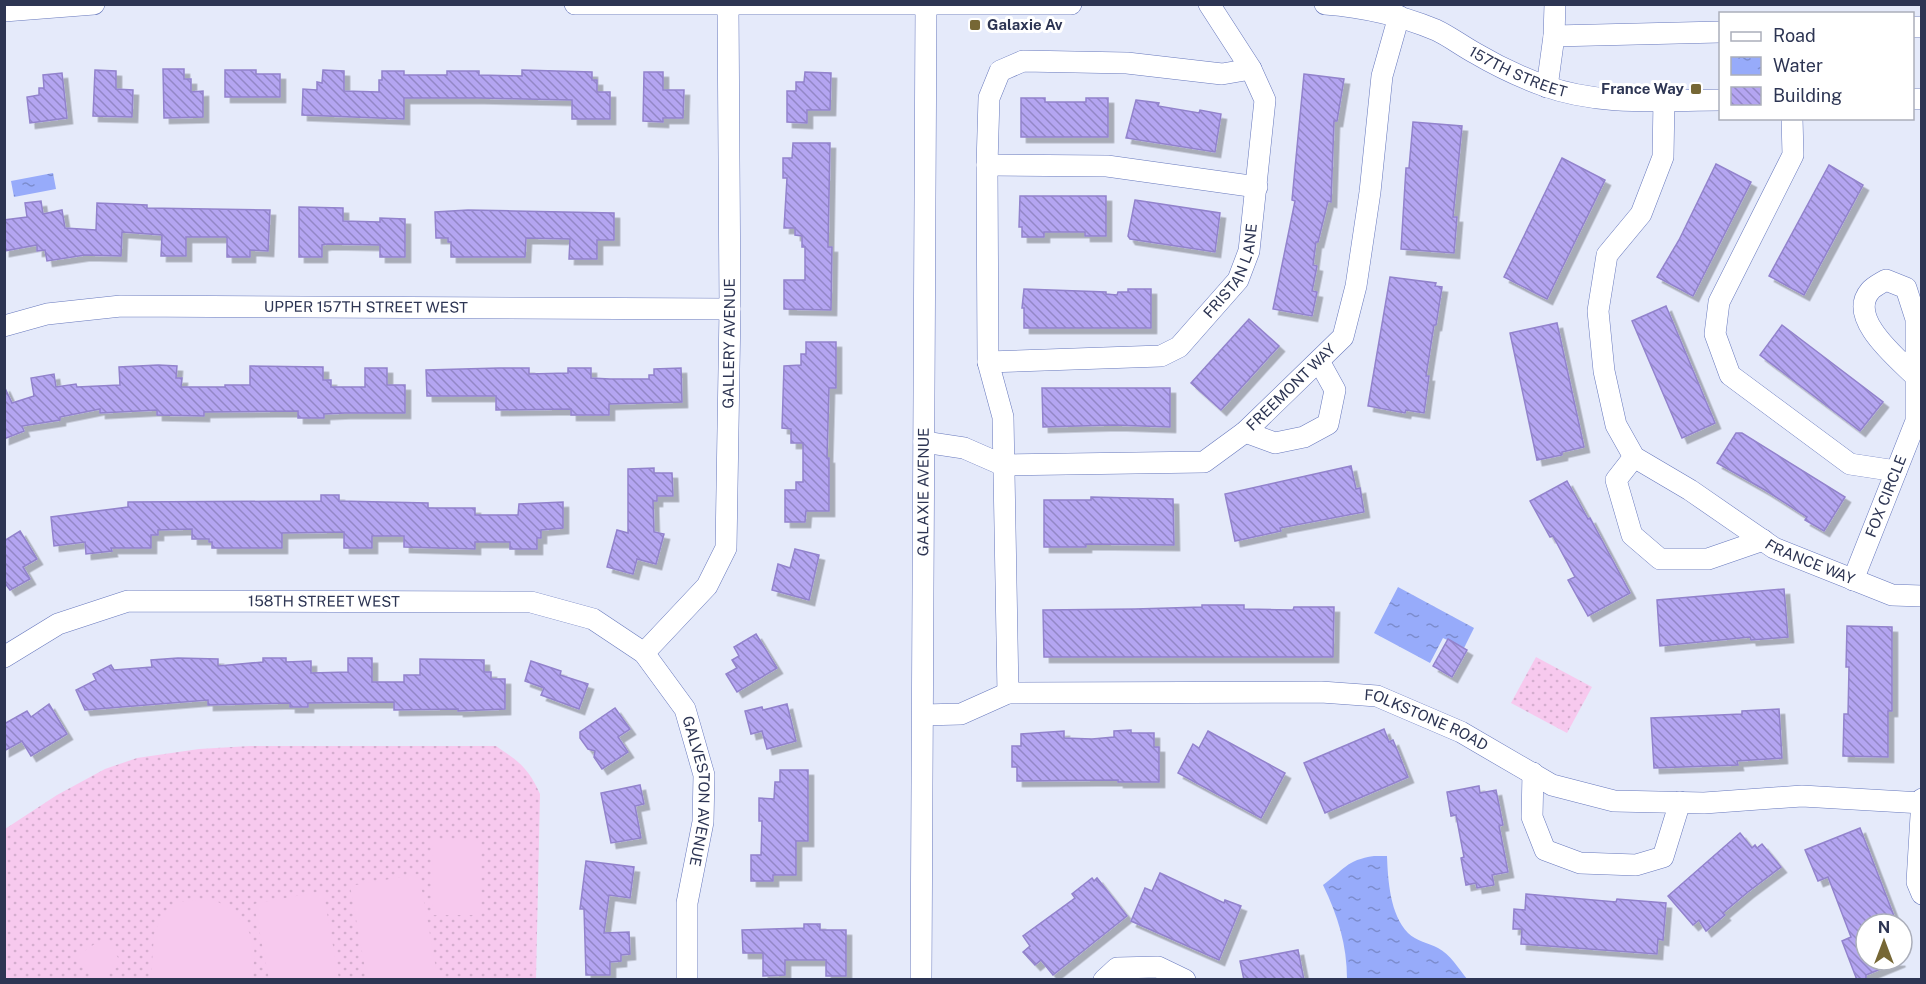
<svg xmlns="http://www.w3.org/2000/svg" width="1926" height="984" viewBox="0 0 1926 984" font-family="'Public Sans',sans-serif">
<defs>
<pattern id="grass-dots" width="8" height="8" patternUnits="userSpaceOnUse" patternTransform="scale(1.5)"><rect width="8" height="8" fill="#f7c9ee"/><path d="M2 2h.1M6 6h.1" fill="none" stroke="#d4adce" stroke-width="1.8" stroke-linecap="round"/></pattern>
<pattern id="water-ripples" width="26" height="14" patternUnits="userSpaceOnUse" patternTransform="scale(1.5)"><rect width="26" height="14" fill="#97abfa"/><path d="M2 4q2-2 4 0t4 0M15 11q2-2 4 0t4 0" fill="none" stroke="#7c8ccd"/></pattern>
<pattern id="building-back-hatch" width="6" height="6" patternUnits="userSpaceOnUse" patternTransform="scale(1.5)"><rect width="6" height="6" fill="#b4a5f1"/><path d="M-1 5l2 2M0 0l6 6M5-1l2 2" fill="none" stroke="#9387c6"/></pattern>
<filter id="shadow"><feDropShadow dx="5.5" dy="5.5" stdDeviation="0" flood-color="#0004"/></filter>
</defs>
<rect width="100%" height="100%" fill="#e5eafa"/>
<g fill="url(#grass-dots)">
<polygon points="1536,657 1592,687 1567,733 1511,703"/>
<path d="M250,746H496C519,762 528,767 540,794L536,979L5,980V829L57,795L105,769L137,758L199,749Z"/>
</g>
<g fill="#f7c9ee">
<polygon points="432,839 480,839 480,915 433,915"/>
<polygon points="419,874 438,979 367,979 350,886"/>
<polygon points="323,891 339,979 269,979 254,904"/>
<path d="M212,899C244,913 266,945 248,979H151L154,934L159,923L171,908L181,902Z"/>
<polygon points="105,937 122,964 99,979 93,979 77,956"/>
</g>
<g fill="url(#water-ripples)">
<polygon points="53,173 56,189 14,197 11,181"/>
<polygon points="1398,587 1474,628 1464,648 1443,638 1430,663 1374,633"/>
<path d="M1374,856H1387C1388,881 1390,914 1408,933C1416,941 1429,943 1438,948C1450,954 1459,969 1467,979H1347C1347,945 1338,916 1323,885C1344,870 1346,860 1374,856Z"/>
</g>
<g fill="url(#building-back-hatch)" stroke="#9283cc" stroke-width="1.5" filter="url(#shadow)">
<polygon points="163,69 184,69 184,79 191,79 191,92 203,91 203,117 164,118"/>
<polygon points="95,70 116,71 116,89 133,90 132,117 93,116"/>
<polygon points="225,70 256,70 256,74 280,74 280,97 225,97"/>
<polygon points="323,70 344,71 344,91 379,92 379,80 382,80 382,71 404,71 404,75 447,75 447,71 479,71 479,75 522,76 522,70 592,72 592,80 597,80 597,92 610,92 610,119 572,119 572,100 479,98 404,98 404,119 302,115 303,89 317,90 317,82 322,83"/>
<polygon points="644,72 663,72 663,90 684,90 683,118 663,118 663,122 643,121"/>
<polygon points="805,72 831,73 830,110 807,110 807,123 787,122 787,91 796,91 796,82 804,82"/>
<polygon points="62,73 67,118 30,123 27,97 39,95 39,88 44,88 43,75"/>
<polygon points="1304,74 1344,79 1337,121 1334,121 1331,202 1328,201 1318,242 1316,242 1313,265 1317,266 1312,291 1317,292 1312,316 1273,309 1295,201 1292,200"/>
<polygon points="1021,98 1045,98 1045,102 1086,102 1086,98 1108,98 1108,137 1021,137"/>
<polygon points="1136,100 1159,103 1158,106 1199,113 1200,110 1221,114 1215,152 1126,138"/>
<polygon points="1413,122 1462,126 1453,217 1457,217 1454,253 1401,249 1406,168 1409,168"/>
<polygon points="793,143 830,143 828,247 832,247 831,310 784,309 784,280 805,280 805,247 802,247 802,236 795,235 795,228 784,228 787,178 783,178 783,158 792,158"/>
<polygon points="1562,158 1605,180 1547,299 1504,277"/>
<polygon points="1716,164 1751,182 1693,296 1657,277 1679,240"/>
<polygon points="1829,165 1863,185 1804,295 1769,276"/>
<polygon points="1020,196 1106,196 1106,236 1085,236 1085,232 1044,232 1044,237 1022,237 1022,227 1019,227"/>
<polygon points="1135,200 1220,213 1215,252 1130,239 1128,236"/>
<polygon points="41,201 43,214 62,210 65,228 96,230 97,203 147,205 147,208 270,210 268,251 250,250 250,257 227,257 227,237 186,237 186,256 161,256 162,235 122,232 121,256 85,255 47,261 45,250 37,251 37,245 4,251 4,220 27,217 25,203"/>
<polygon points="299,207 343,208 343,221 380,222 380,218 405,219 405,257 380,257 380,245 328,244 322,245 322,257 299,257"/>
<polygon points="468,210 614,213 614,240 597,240 597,259 569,259 570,239 526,238 525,257 451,257 451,242 448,242 448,238 436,238 435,212"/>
<polygon points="1390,277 1436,283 1435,286 1442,287 1436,325 1434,325 1426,376 1429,376 1424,413 1406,410 1405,413 1368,406"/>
<polygon points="1024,289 1106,292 1106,294 1117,295 1118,292 1128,292 1128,289 1151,289 1151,328 1024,328 1024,308 1022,308"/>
<polygon points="1666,306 1715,423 1682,438 1632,321"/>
<polygon points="1249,319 1279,346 1221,410 1191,383"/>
<polygon points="1557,323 1584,447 1562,452 1562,455 1537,460 1510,333"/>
<polygon points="1782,325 1883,402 1860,431 1760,355"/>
<polygon points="806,342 836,342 836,388 829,388 827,458 829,458 829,511 806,511 805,522 785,522 785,490 796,490 796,482 803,482 803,443 791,443 791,429 782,428 784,366 801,365 801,354 806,354"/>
<polygon points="158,365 177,366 176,378 182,378 181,387 225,387 225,385 250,385 250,366 323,367 323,380 331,380 331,387 365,387 365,368 387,368 387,385 405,385 405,413 345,413 324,414 324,418 298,418 298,411 204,412 204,416 157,415 157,410 100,413 100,409 60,417 60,420 22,426 24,431 4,439 4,386 12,403 34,396 31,378 54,374 56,387 76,384 77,387 120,385 119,367"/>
<polygon points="499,368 529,368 529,374 568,373 568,368 591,368 591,378 610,379 649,379 649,375 654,375 654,369 681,368 682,402 609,404 609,415 571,415 571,409 496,410 496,396 427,396 426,370"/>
<polygon points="1042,388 1170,388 1170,427 1114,425 1043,427"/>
<polygon points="1736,433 1742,433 1845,497 1824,531 1805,520 1807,517 1765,490 1717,463"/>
<polygon points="1351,466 1356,489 1360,488 1364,512 1280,528 1281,531 1235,541 1225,494"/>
<polygon points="654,468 654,473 672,473 673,496 657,496 657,501 653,501 654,532 664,534 656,564 637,559 633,574 607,567 617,530 628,533 628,469"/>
<polygon points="1567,481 1588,519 1590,518 1630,593 1588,616 1568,580 1575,577 1553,536 1550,537 1530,501"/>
<polygon points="321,495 339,495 339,501 428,503 428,508 475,508 475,515 518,515 519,504 563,502 563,528 541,530 541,538 537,538 537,549 510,549 510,542 475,542 475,549 404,547 404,536 372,536 372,548 344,548 344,532 282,533 282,548 212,548 212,542 209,542 209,539 192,539 192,529 158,530 158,535 151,535 151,548 111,548 112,551 86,554 85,542 54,546 51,517 128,507 128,502 321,501"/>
<polygon points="1091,497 1173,499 1174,545 1086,544 1086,547 1044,547 1044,500 1091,500"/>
<polygon points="20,531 37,559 23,567 30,579 10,590 4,582 4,541"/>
<polygon points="795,549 819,555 809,600 772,590 778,564 790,568"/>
<polygon points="1784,589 1788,637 1751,640 1750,637 1660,646 1657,600"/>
<polygon points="1202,605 1244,605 1244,609 1293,610 1294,607 1334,607 1333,657 1044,657 1043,610 1135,609 1202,607"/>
<polygon points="1847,626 1892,627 1892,711 1888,711 1888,757 1843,756 1844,714 1848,714 1849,667 1846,667"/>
<polygon points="756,634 777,668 737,692 726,674 737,668 732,660 739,656 734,647"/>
<polygon points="1448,639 1467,650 1452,677 1433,666"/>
<polygon points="178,658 218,659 218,666 263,662 263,658 286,658 286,662 311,661 311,673 348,672 348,658 372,658 372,682 404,682 404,675 420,675 420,659 484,660 484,672 491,672 491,679 505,679 505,709 458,711 458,709 394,710 394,702 308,703 308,707 290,707 290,703 208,705 208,700 85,710 76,690 96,680 93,674 111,665 114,670 152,667 151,660"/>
<polygon points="531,661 561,671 560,675 588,684 579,709 541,695 544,688 525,681"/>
<polygon points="49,704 67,734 31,756 22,741 4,751 4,724 27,711 31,717"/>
<polygon points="787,704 796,741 767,749 762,731 751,734 745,711 762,707 763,710"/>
<polygon points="615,708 630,729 618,737 628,752 602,769 594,757 595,751 588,749 580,738 580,732"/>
<polygon points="1779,709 1782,758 1737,761 1738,765 1654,768 1651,718 1742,714 1742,711"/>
<polygon points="1384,729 1389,742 1393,740 1408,777 1325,813 1304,763"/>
<polygon points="1131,730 1131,733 1154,733 1154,747 1159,747 1159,782 1118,782 1118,780 1017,781 1017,767 1012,767 1012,746 1021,746 1021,734 1064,731 1064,738 1092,739 1114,737 1114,731"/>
<polygon points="1208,731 1285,773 1261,818 1178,773 1193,744 1199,748"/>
<polygon points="780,770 808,770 808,841 796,841 796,875 773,875 773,881 751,881 751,855 761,855 762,821 759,821 759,798 774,799 775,782 780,782"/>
<polygon points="640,785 644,804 635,806 641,838 611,843 601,793"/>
<polygon points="1479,786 1480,793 1496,790 1503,825 1499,826 1508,872 1492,875 1494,885 1477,888 1476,883 1466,885 1461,858 1464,857 1456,815 1451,816 1447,792"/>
<polygon points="1860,828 1897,924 1866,924 1866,960 1900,961 1866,975 1866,980 1857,980 1842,941 1851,937 1828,877 1818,881 1805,850"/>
<polygon points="1740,833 1752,848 1755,845 1757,848 1762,844 1781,867 1748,892 1723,913 1725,915 1706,931 1699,920 1693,925 1668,896"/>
<polygon points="586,861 634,867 630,898 609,895 604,933 629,932 630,954 621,955 621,961 610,962 610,975 586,975 584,909 580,909"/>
<polygon points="1160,873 1224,903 1225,900 1241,906 1219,960 1131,921 1145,888 1152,891"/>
<polygon points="1092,878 1094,881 1097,878 1127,916 1053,975 1041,960 1035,965 1023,952 1030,946 1023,936 1075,898 1072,894"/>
<polygon points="1526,894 1616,902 1617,899 1666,903 1663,940 1658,939 1657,954 1521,944 1522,929 1513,929 1514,909 1525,910"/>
<polygon points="804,924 820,924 820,930 846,930 846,976 826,976 826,960 785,960 785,975 763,976 763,953 743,953 742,930 804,928"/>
<polygon points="1298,950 1304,980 1244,980 1240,961"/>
</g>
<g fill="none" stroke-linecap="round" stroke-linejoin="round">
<defs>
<g id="minor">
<polyline points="575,4 1071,4"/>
<path id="s1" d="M1325,4C1364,7 1400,15 1436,30C1449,36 1462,46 1475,53C1497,66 1520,77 1545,86C1600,106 1662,100 1720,100"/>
<polyline points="4,11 94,4"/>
<polyline points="1912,27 1922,27"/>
<polyline points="1554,36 1720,32"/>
<polyline points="1547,87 1554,36 1555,4"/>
<polyline points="1912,99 1922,99"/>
<path id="s2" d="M1664,100L1663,157L1641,214L1607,255L1598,311L1604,371L1616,425L1634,457L1690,490L1774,548L1892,595L1922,596"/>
<polyline points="1792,118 1793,155 1719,302 1715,334 1730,375 1850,464 1896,471"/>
<polyline points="987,165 1107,166 1257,187"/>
<path id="s3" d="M4,326L47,314L121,306L730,309"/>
<path id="s4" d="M988,362L1161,356L1179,347L1238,280L1249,251L1265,100L1251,69L1209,4"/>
<polyline points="1245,432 1275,443 1304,437 1328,424 1335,390 1319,361"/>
<path id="s5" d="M924,442L964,448L1003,465L1204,462L1245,432L1343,337L1356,286L1370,192L1382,76L1399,16"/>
<polyline points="1634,457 1616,480 1632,535 1660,559 1708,559 1763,540"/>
<path id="s6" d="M1853,580L1916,421V319L1906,288L1886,280C1881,283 1873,287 1870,291C1847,318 1897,358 1915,376"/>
<path id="s7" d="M644,653L707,586L726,548L730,309L728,5"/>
<path id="s8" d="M4,657L58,624L128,601L531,602L593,619L644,653L685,709L704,775L703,822L687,903V980"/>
<polyline points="1008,693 1003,417 988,362 987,165 989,98 1000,71 1023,61 1127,63 1222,74 1251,69"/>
<path id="s9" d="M923,715L961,714L1008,693L1321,692L1377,696L1461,732L1552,785L1614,801L1704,803L1802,796L1922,803"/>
<polyline points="1533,773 1532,817 1545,850 1580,863 1636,865 1663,857 1680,802"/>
<polyline points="1922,799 1917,882 1922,894"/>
<path id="s10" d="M921,980L926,4"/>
<polyline points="1104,980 1117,968 1158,967 1185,980"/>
</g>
</defs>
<use href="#minor" stroke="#6778bd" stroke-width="22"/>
<use href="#minor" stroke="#fff" stroke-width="21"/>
</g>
<g fill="#766735" stroke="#fff" stroke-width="2">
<rect x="969" y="19" width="12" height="12" rx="3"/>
<rect x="1690" y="83" width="12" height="12" rx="3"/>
</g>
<g text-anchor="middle" stroke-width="6" stroke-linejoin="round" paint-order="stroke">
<g font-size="15" font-weight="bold" fill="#2d3553" stroke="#fff" text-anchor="start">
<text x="987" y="30">Galaxie Av</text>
<text x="1684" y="94" text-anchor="end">France Way</text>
</g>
<g font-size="15" fill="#2d3553" stroke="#fff">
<text dy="5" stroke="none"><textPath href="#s1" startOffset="207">157TH STREET</textPath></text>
<text dy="5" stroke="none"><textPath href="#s4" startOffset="288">FRISTAN LANE</textPath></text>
<text dy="5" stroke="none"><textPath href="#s3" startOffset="364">UPPER 157TH STREET WEST</textPath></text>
<text dy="5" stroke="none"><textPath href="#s7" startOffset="339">GALLERY AVENUE</textPath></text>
<text dy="5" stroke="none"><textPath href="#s5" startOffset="399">FREEMONT WAY</textPath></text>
<text dy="5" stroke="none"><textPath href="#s10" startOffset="488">GALAXIE AVENUE</textPath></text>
<text dy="5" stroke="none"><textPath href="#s6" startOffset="90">FOX CIRCLE</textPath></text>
<text dy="5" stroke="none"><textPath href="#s2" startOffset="586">FRANCE WAY</textPath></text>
<text dy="5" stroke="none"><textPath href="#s8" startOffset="333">158TH STREET WEST</textPath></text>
<text dy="5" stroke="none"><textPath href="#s9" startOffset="513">FOLKSTONE ROAD</textPath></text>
<text dy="5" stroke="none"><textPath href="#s8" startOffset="819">GALVESTON AVENUE</textPath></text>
</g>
</g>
<rect width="1926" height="984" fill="none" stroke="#2d3553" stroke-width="12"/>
<rect x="1719" y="12" width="195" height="108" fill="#ffffff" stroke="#abaeba" stroke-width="1.5"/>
<rect x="1731" y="32" width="30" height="9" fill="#ffffff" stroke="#abaeba" stroke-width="1.5"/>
<text x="1773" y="42" font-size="18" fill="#2d3553">Road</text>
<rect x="1731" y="57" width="30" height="18" fill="url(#water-ripples)" stroke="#abaeba" stroke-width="1.5"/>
<text x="1773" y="72" font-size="18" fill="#2d3553">Water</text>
<rect x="1731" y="87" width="30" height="18" fill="url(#building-back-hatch)" stroke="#abaeba" stroke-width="1.5"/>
<text x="1773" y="102" font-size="18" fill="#2d3553">Building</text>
<g transform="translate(1884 942)"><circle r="28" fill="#ffffff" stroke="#abaeba" stroke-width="1.5"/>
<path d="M0-4.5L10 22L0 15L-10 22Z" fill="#766735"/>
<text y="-9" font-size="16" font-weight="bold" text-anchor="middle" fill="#2d3553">N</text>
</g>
</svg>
